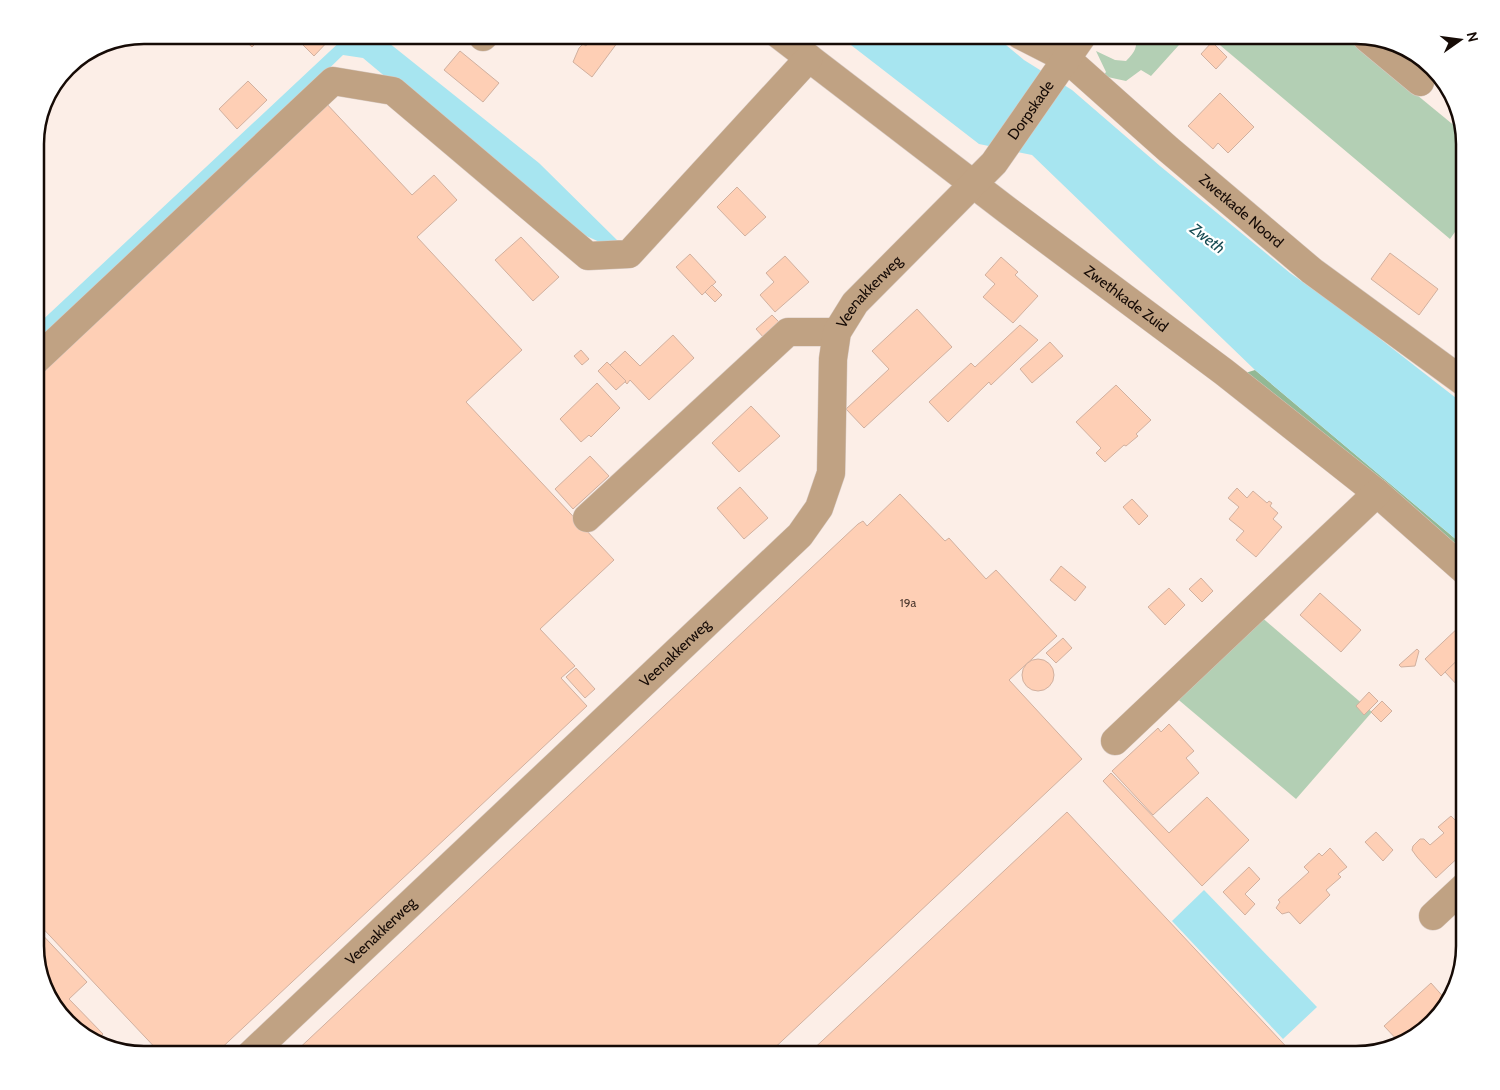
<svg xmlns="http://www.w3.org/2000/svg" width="1500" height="1090" viewBox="0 0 1500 1090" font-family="Cabin,sans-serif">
<rect width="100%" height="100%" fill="#fceee7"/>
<g fill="#b3cfb4">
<path d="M1135,35H1188L1151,76L1141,70L1126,81L1103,76L1106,72L1096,51L1115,60L1126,61C1135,52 1138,47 1135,35Z"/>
<polygon points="1208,35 1344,35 1462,132 1465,144 1465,218 1450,239"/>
<polygon points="1259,615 1372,712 1296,799 1174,696"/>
</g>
<polygon fill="#93b894" points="1255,370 1465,547 1465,581 1226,379"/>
<g fill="#a7e5f0">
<polygon points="344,35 379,35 539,163 619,242 604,244 562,225 363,58 343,55 139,252 35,348 35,327 345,37"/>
<polygon points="838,35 994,35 1024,60 1072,90 1160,166 1290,273 1352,317 1465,405 1465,547 1255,370 1032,155 979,144"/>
<polygon points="1204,890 1317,1007 1283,1039 1172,921"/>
</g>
<g fill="#fecfb5" stroke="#d1b09f">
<polygon points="239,35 264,35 252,47"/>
<polygon points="310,35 328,35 331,38 314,56 302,44"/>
<polygon points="597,35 623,35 592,77 573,62 579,48 583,44 586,46 588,42 590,44"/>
<polygon points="1212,42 1227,57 1216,69 1201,54"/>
<polygon points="460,51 499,83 483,102 444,70"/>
<polygon points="248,81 267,100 237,129 219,109"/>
<polygon points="1220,93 1254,127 1228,153 1218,143 1213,149 1188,126"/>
<polygon points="324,101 412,195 434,175 457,200 417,237 522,350 466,402 614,560 540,629 575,666 561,678 587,706 214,1055 162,1055 35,920 35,370"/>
<polygon points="737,187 766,217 745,236 717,207"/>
<polygon points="521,237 559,277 533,301 495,260"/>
<polygon points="1390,253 1438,289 1419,315 1371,279"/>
<polygon points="690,254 716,282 702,295 676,267"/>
<polygon points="785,256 809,282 775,312 760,295 774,282 766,273"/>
<polygon points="1001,257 1018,272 1015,275 1038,296 1013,323 983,297 995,284 985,275"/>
<polygon points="712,285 722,295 715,302 705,292"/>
<polygon points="917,309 952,347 864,428 846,409 889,369 872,351"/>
<polygon points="772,315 780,323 764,338 756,329"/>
<polygon points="1020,325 1038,340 991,385 989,382 948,422 929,402 971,363 975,367"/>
<polygon points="673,335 694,358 649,400 630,380 627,384 610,365 625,351 640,366"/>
<polygon points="1050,342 1063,356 1032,383 1020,369"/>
<polygon points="581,350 589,359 582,365 574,356"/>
<polygon points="607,362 626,381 616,390 598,371"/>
<polygon points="597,383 620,408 591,437 589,435 581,442 560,419"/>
<polygon points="1116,385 1151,420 1136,434 1138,436 1126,446 1124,445 1105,462 1096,453 1101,448 1076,422"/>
<polygon points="751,406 780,436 739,472 712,443"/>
<polygon points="590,456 609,476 573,509 555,489"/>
<polygon points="740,487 768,518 744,539 717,508"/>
<polygon points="1237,488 1247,498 1253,491 1267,503 1269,501 1272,503 1270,506 1278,513 1273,519 1282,527 1256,557 1236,540 1244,531 1229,519 1239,507 1228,498"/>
<polygon points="900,494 945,541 949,538 986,579 996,570 1057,636 1009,680 1082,759 767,1055 292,1055 858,524 863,521 867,526"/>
<polygon points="1132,499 1148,516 1139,525 1123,507"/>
<polygon points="1061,566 1086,587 1075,601 1050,580"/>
<polygon points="1201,578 1213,591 1202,602 1189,589"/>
<polygon points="1169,588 1185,605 1165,625 1148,607"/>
<polygon points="1320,593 1361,630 1341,652 1300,615"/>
<polygon points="1461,625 1465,629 1465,653 1441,676 1425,659"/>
<polygon points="1063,638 1072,648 1056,663 1046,653"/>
<polygon points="1417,649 1419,651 1415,666 1401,667 1399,665"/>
<polygon points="1465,653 1465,681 1459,687 1445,672"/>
<circle cx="1038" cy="675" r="16"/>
<polygon points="576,668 595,689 585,698 566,677"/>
<polygon points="1369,692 1378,701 1364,715 1356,706"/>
<polygon points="1382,701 1392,711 1381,722 1371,712"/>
<polygon points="1169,724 1194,751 1186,758 1199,773 1153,815 1112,771 1158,728 1161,732"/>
<polygon points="1111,773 1169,833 1207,797 1249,840 1202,886 1103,781"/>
<polygon points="1067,812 1294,1055 807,1055"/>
<polygon points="1451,816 1465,830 1465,835 1455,843 1463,853 1436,878 1417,857 1412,850 1413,846 1420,839 1424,839 1430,845 1444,833 1438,827"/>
<polygon points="1376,832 1393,850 1383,861 1365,842"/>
<polygon points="1330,848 1347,867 1338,874 1341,877 1326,890 1330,895 1300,924 1289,912 1282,914 1276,908 1280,902 1278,900 1309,872 1304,867 1319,853 1322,856"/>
<polygon points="1249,867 1260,879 1245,894 1255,904 1245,915 1223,892"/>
<polygon points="35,927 87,982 69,999 103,1034 98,1039 78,1033 49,1000 35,953"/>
<polygon points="1431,983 1447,1001 1443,1012 1401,1044 1384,1026"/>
</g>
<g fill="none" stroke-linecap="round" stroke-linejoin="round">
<defs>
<g id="minor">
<path id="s1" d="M779,35L1007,210L1224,372L1377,493L1465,571"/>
<path id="s2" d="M1020,35L1067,59L1168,149L1312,271L1465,383"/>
<polyline points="483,37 485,35"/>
<polyline points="1367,38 1420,82"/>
<polyline points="35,361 333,81 393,91 588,256 629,254 809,58"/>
<polyline points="587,518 788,332 837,332"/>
<polyline points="1115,741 1377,493"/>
<polyline points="1433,916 1465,886"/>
<path id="s3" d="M250,1055L800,535L819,508L831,473L833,359L837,332L855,303L994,163L1083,35"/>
</g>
</defs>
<use href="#minor" stroke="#d7cac3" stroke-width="29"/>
<use href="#minor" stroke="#c0a283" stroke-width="28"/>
</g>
<g text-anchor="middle" stroke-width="4.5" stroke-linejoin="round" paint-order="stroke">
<g font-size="12" fill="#503c32">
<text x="908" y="607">19a</text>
</g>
<g font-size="15" fill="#160b06" stroke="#fff">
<text dy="5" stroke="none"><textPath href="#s3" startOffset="1264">Dorpskade</textPath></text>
<text dy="5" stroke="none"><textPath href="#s2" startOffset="284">Zwetkade Noord</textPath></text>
<text dy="5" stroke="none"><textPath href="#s3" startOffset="1020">Veenakkerweg</textPath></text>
<text dy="5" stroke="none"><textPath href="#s1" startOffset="436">Zwethkade Zuid</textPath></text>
<text dy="5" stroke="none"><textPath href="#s3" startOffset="585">Veenakkerweg</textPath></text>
<text dy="5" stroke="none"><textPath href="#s3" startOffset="180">Veenakkerweg</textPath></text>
</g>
<g font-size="16" font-style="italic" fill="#154a52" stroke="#fff">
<text transform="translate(1208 238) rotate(37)" y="6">Zweth</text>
</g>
</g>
<path d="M0 0H1500V1090H0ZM144 44H1356A100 100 0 0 1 1456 144V946A100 100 0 0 1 1356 1046H144A100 100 0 0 1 44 946V144A100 100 0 0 1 144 44Z" fill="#fff" fill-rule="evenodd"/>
<path fill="none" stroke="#160b06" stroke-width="2.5" d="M144 44H1356A100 100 0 0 1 1456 144V946A100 100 0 0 1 1356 1046H144A100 100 0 0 1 44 946V144A100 100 0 0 1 144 44Z"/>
<g transform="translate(1460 40) rotate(76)" stroke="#ffffff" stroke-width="4" paint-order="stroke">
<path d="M0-4L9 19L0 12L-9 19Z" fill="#160b06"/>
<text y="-8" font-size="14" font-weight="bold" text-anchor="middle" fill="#160b06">N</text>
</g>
</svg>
